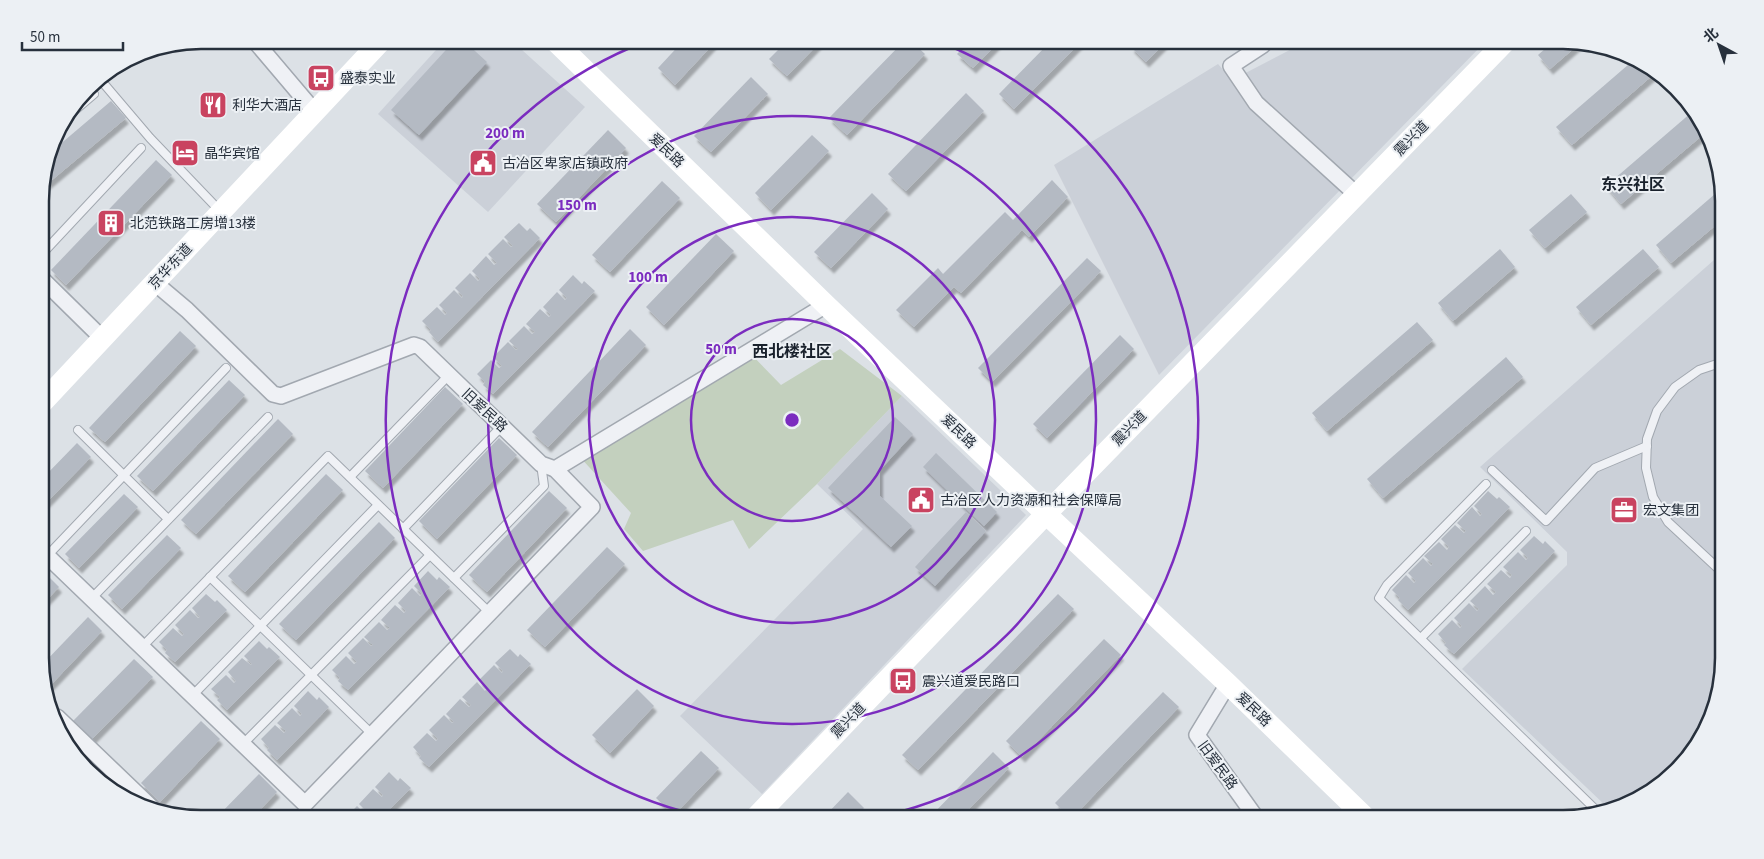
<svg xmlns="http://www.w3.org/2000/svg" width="1764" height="859" viewBox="0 0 1764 859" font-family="'Source Sans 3','Noto Sans SC',sans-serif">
<defs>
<filter id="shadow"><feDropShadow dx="3" dy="5.5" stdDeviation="1" flood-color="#0004"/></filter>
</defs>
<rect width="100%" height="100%" fill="#dce1e6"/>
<g fill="#cbd0d8">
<polygon points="445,40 511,40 585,107 488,212 378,114"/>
<polygon points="1309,40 1487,40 1159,375 1054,165 1218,64 1232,80"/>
<polygon points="1723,252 1724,658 1708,729 1652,792 1607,807 1462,669 1567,565 1567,552 1480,467"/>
<polygon points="902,396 1026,515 762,794 680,716 863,529 817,484"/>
</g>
<polygon fill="#c3d0be" points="840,349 902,396 817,484 749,549 733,520 643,551 624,529 631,513 579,456 749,352 781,385"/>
<g fill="#b4bac3" filter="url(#shadow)">
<polygon points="455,40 463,40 487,62 419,135 391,110"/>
<polygon points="684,40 717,40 675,85 658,68"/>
<polygon points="788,40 822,40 787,76 769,59"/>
<polygon points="905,40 910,40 925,54 847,135 829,118"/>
<polygon points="971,40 1001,40 973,68 957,54"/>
<polygon points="1052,40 1083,40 1014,109 999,94"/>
<polygon points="1138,40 1168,40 1146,62 1131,47"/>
<polygon points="1555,40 1579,44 1550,69 1538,55"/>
<polygon points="1636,58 1654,74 1572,145 1556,127"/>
<polygon points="751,77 768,94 711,152 694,136"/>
<polygon points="966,93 984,111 906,191 888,174"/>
<polygon points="111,101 126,118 40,190 51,152"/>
<polygon points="1692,112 1701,122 1705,133 1621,204 1606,186"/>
<polygon points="608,130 626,148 556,222 537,204"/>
<polygon points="812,135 829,151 771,210 755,193"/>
<polygon points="156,160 172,175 66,285 51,270"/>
<polygon points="1052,180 1068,197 1029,237 1022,230 961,293 954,287 914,327 896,310 938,268 943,274 1005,212 1013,220"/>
<polygon points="662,181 680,198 610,272 592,255"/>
<polygon points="1723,187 1723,219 1671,263 1656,245"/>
<polygon points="872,193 888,209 831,268 814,252"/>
<polygon points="1571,194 1587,212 1545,248 1529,230"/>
<polygon points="519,223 527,231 530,228 540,238 438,342 429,332 431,330 422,321 437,307 445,315 447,313 439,305 454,290 462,298 463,296 455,288 470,273 478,281 480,279 472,271 486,256 494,265 497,263 488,254 503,239 511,247 513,246 504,237"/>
<polygon points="716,234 734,251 664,325 646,307"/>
<polygon points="1500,249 1515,267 1453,321 1438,303"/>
<polygon points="1643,249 1659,267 1591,325 1576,307"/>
<polygon points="1087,258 1101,271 992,382 978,368"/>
<polygon points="573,275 582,284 584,281 595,291 493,394 483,385 485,382 477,374 491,360 499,368 502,366 493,357 508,342 516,350 518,349 509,341 524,326 532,334 535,332 526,324 540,309 549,317 551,315 543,307 557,292 565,300 567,298 559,290"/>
<polygon points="1417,322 1433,340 1327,431 1312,413"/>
<polygon points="630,329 646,345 548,447 532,432"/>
<polygon points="180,331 196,346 105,442 89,428"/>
<polygon points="1120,335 1134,349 1047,438 1033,424"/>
<polygon points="1506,357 1523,377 1383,498 1367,479"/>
<polygon points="229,380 245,395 153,491 137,476"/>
<polygon points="445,387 463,404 383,488 365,471"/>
<polygon points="895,417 913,434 880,470 880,496 912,526 891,547 828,488"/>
<polygon points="278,419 293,434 196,534 181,520"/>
<polygon points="499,438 517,455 437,539 419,521"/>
<polygon points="77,443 91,457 41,508 41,480"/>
<polygon points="936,453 997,512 984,526 923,467"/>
<polygon points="326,474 343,490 245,592 228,576"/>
<polygon points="549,491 567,508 487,592 469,575"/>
<polygon points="1488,491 1497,499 1499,497 1510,507 1408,610 1398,600 1400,598 1392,590 1406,575 1414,583 1416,581 1408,573 1423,558 1431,566 1433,564 1424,556 1439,542 1447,550 1449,547 1441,539 1455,525 1464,533 1466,531 1457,523 1472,507 1480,516 1482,514 1474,506"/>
<polygon points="124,494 138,507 79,568 65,554"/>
<polygon points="966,512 986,531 935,586 915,567"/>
<polygon points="379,522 395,538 296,640 279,624"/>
<polygon points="167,535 181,548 122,609 108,595"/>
<polygon points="1534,536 1543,544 1545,541 1555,551 1454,654 1444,645 1446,643 1438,634 1452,620 1460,628 1462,626 1454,618 1469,603 1477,611 1479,609 1470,601 1485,586 1493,595 1496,592 1487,584 1501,570 1510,578 1512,575 1503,567 1518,552 1526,560 1528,558 1520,550"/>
<polygon points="607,547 625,564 545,647 527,630"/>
<polygon points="428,571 437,580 439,577 450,587 348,690 338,681 340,678 332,670 346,656 354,664 357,662 348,653 363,638 371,646 373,645 364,637 379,622 387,630 390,628 381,620 395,605 404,613 406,611 398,603 412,588 420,596 422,594 414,586"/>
<polygon points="45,573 59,587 41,606 41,577"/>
<polygon points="206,594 215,602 217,600 227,610 175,662 165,653 167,650 159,642 173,628 182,636 184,634 175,625 190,610 198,618 200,617 192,608"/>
<polygon points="1058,594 1074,609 918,770 902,755"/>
<polygon points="88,617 102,631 46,690 41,679 41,666"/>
<polygon points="1104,639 1121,655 1022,757 1006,741"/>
<polygon points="259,641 267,649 269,647 280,657 227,710 217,700 220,697 211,689 226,675 234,683 236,681 228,672 242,658 251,665 252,664 244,656"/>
<polygon points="510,649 518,657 520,654 531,664 429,767 419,758 421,756 413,747 427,733 436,741 438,739 429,730 444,715 452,723 454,722 446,714 460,699 469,707 471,705 462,697 477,682 485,691 487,688 479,680 494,665 502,673 503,671 495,663"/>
<polygon points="134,659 153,677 92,739 73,721"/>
<polygon points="637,689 654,706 610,753 592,735"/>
<polygon points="308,691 317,700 319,697 329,707 277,760 267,750 269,748 261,739 275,725 284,733 286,731 277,723 292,708 300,716 302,714 294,706"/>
<polygon points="1163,692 1179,707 1071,819 1055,803"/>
<polygon points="201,721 220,739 160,802 141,783"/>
<polygon points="67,742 81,755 77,759 73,756"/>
<polygon points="701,751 719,768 674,815 656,798"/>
<polygon points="993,752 1009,768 959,819 928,819"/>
<polygon points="389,772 398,781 400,778 411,788 380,819 344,819 357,806 365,814 367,812 359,804 373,789 382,797 383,795 375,787"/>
<polygon points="259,774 277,792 251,819 215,819"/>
<polygon points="120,788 134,801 132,803 116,791"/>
<polygon points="848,792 864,808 853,819 822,819"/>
</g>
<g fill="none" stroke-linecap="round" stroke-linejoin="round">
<defs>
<g id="lane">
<polyline points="99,78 150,138 220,211"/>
<polyline points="67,117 94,94"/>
<polyline points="41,255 141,148"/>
<polyline points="1723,362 1699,370 1675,387 1657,411 1647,439 1646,468 1653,497 1668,522 1724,574"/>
<polyline points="78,430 168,519"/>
<polyline points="1492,470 1546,521 1595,468 1647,446"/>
<polyline points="350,477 449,375"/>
<polyline points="1486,484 1387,585 1379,598 1597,811"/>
<polyline points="403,529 502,426"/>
<polyline points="47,556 226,368"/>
<polyline points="210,577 373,735"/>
<polyline points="454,578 544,486 541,464"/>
<polyline points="92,598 268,417"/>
<polyline points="1421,638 1526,531"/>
<polyline points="142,647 328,456 490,613"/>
<polyline points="193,695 378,505"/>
<polyline points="243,744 430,555"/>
</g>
<g id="street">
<polyline points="254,40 315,112"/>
<polyline points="1260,40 1263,45 1231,66 1256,103 1356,194"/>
<polyline points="41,278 103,339"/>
<polyline points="155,283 187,310 273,394 281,396 414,345 420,347 541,464 555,469 826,305"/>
<polyline points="41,550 305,804 592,507 555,469"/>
<polyline points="1228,684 1197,735 1257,819"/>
<polyline points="57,717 151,807"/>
</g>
</defs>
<use href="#lane" stroke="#a2a8b0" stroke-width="10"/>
<use href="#street" stroke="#a2a8b0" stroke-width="18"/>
<use href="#lane" stroke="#eff1f5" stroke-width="8"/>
<use href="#street" stroke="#eff1f5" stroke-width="15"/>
<g stroke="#fff" stroke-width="21">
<polyline points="554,40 826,305 1046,514 1228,684 1367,819"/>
<polyline points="41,404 382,40"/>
<polyline points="754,819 1046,514 1507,40"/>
</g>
</g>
<g fill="none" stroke="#7b2cbf" stroke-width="2.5">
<circle cx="792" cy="420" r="101"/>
<circle cx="792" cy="420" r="203"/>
<circle cx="792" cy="420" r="304"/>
<path d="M715 819A406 406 0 0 1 647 41M937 41A406 406 0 0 1 869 819"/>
</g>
<defs>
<symbol id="bus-square" viewBox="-11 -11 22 22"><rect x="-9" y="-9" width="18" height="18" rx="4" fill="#c94360" stroke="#ecf0f4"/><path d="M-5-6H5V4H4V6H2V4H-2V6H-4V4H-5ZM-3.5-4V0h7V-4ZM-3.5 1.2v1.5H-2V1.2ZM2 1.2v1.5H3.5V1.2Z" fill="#fff"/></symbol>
<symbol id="restaurant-square" viewBox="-11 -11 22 22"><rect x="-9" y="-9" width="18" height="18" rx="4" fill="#c94360" stroke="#ecf0f4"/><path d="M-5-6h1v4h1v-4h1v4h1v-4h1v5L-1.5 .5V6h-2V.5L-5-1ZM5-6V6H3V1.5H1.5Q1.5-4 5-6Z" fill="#fff"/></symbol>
<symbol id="hotel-square" viewBox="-11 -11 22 22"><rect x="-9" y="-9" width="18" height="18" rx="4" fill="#c94360" stroke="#ecf0f4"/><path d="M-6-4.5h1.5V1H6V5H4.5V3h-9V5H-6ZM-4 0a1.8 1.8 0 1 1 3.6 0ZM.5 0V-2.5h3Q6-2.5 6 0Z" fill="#fff"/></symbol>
<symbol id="civic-square" viewBox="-11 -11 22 22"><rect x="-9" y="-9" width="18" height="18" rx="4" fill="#c94360" stroke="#ecf0f4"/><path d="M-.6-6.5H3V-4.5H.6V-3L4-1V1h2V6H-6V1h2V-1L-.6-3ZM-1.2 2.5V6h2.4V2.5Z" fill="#fff"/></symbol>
<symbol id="building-square" viewBox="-11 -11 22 22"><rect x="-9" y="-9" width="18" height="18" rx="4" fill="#c94360" stroke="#ecf0f4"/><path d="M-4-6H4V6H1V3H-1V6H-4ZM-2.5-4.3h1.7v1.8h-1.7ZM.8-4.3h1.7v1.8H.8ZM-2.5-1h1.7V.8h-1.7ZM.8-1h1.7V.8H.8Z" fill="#fff"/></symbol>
<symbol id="office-square" viewBox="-11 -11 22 22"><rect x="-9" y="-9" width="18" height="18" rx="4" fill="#c94360" stroke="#ecf0f4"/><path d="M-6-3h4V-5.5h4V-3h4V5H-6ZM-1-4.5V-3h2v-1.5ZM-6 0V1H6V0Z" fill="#fff"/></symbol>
</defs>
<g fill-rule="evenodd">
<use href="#bus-square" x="305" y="62" width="32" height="32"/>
<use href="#restaurant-square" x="197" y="89" width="32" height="32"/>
<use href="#hotel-square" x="169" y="137" width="32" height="32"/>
<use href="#civic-square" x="467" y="147" width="32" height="32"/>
<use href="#building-square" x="95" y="207" width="32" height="32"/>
<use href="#civic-square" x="905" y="484" width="32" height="32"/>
<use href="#office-square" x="1608" y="494" width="32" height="32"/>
<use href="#bus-square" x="887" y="665" width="32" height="32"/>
</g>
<g text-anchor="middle" stroke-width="4" stroke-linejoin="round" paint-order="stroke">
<g font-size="14" fill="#27303c" stroke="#ecf0f4" text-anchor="start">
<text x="340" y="83">盛泰实业</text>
<text x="232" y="110">利华大酒店</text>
<text x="204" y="158">晶华宾馆</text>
<text x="502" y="168">古冶区卑家店镇政府</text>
<text x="130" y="228">北范铁路工房增13楼</text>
<text x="940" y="505">古冶区人力资源和社会保障局</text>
<text x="1643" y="515">宏文集团</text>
<text x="922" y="686">震兴道爱民路口</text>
</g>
<g font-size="14" fill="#27303c" stroke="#ecf0f4">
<text transform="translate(1411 138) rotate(-46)" y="5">震兴道</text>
<text transform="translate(667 150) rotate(44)" y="5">爱民路</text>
<text transform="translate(170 266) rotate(-47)" y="5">京华东道</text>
<text transform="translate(485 410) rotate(43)" y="5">旧爱民路</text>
<text transform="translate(1129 428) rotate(-46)" y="5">震兴道</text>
<text transform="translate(959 431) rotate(44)" y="5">爱民路</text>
<text transform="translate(1254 709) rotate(44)" y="5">爱民路</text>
<text transform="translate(848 720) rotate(-46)" y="5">震兴道</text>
<text transform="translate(1218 765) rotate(54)" y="5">旧爱民路</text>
</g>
<g font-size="16" font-weight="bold" fill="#19212c" stroke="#ecf0f4">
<text x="1633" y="190">东兴社区</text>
<text x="792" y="357">西北楼社区</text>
</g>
</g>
<path d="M0 0H1764V859H0ZM201 49H1563A152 152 0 0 1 1715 201V658A152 152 0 0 1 1563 810H201A152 152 0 0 1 49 658V201A152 152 0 0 1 201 49Z" fill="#ecf0f4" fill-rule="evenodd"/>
<path fill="none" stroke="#27303c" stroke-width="2.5" d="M201 49H1563A152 152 0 0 1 1715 201V658A152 152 0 0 1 1563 810H201A152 152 0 0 1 49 658V201A152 152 0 0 1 201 49Z"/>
<circle cx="792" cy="420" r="8" fill="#7b2cbf" stroke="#ecf0f4" stroke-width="2.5"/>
<g font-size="15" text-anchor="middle" font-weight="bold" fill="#7b2cbf" stroke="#ecf0f4" stroke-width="4" stroke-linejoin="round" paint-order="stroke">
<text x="505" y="138">200 m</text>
<text x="577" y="210">150 m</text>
<text x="648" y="282">100 m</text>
<text x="721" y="354">50 m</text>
</g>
<g transform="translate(1719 45) rotate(320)" stroke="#ecf0f4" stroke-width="4" paint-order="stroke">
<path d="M0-4L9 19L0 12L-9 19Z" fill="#27303c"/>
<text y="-8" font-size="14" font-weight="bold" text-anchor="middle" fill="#27303c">北</text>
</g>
<path d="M22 42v8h101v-8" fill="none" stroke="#27303c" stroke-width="2.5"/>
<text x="30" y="42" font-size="15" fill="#27303c" stroke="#ecf0f4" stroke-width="4" paint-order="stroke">50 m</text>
</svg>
